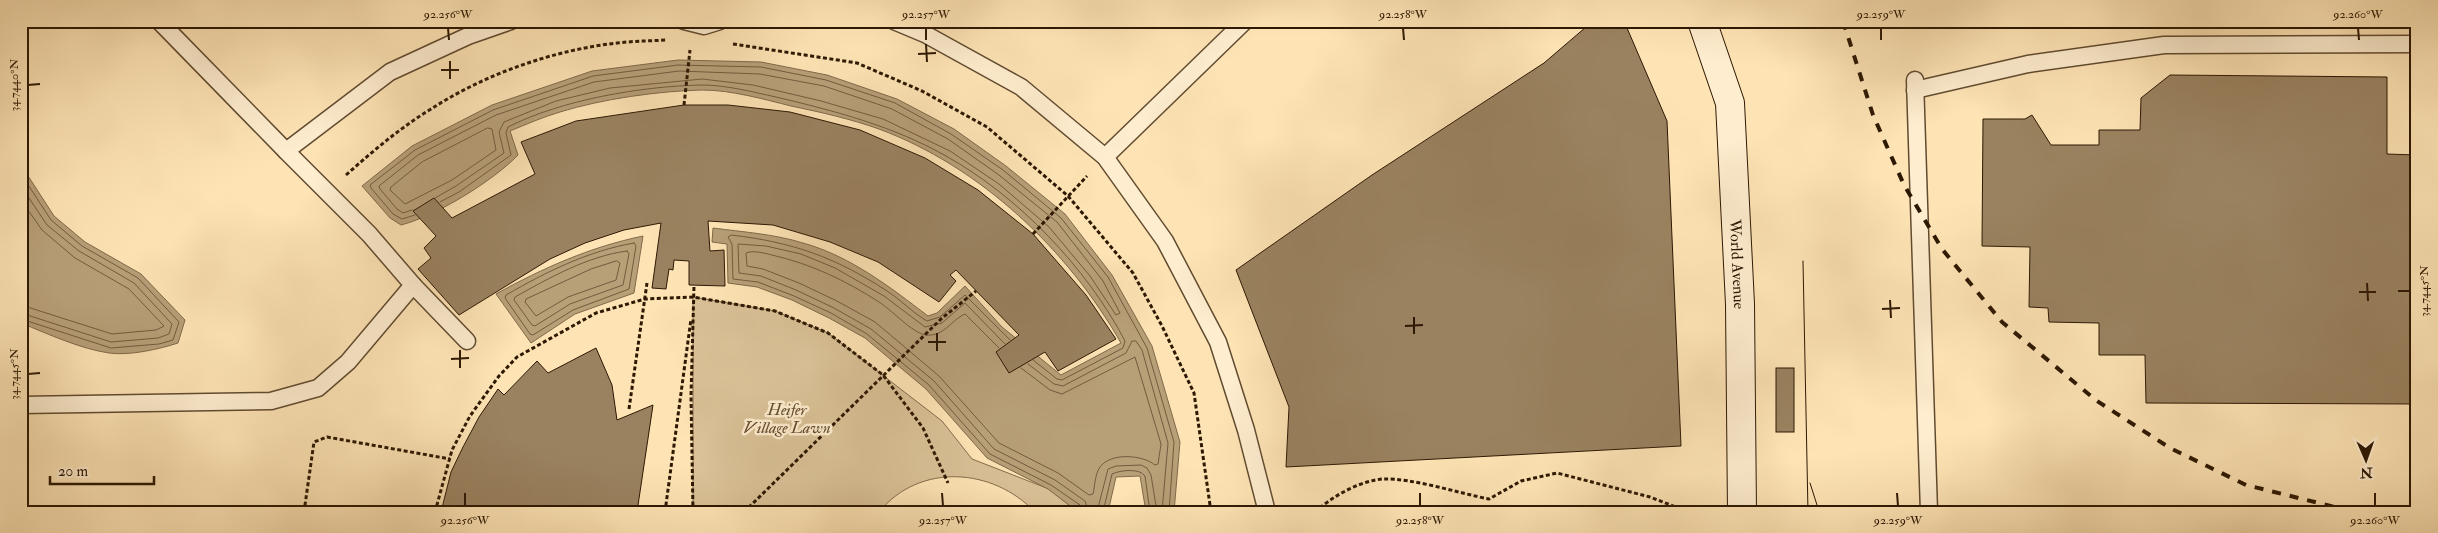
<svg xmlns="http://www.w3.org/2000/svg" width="2438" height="533" viewBox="0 0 2438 533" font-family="'IM FELL Double Pica',serif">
<rect width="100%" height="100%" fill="#fee4b5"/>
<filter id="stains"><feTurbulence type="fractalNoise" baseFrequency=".004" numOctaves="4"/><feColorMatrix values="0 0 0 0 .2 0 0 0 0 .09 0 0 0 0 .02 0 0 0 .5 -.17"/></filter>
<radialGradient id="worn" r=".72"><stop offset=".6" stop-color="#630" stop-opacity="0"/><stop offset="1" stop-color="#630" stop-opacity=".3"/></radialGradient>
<path fill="#dac197" stroke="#846c4d" d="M693,297L775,311L828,333L942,421L972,459L1049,489L1078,512H1035C993,468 920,462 879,512H693Z"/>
<g fill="#b79f78" stroke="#806949">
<path d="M678,60L761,62L827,75L897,99L954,129L1006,166L1065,214L1112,275L1152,346L1180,442L1174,512H1146L1140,476L1116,477L1108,512H1078L1048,489L987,458L926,389L865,338L829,318L792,300L757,287L728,283L727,244L712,242L713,228C743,232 774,234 803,243C850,256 890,287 928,316L937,313L965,286L1002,327L1061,375L1121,343C1068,250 981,167 879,129C851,119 820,112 791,106C763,99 731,90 702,90C658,91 602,99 560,112C543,117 527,124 510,131L518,155C493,181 436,216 401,225L390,218L362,186L412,146L492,105L592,71Z"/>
<path d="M21,165L54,216L85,242L141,274L185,320L178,343C160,349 129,356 109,353C81,349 48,334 21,323Z"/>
<path d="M643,236L634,293L575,314L531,343L496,294C543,268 590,247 643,236Z"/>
</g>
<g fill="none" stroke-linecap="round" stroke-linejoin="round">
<g stroke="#725c3e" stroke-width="1">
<polygon points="488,128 492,129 496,150 452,180 405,204 390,190 391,187 422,162"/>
<polyline points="21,174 51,220 82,246 138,278 179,322 173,340 159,344 111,348 21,319"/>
<polyline points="21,186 47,225 79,251 134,283 172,324 169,334 158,338 111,342 21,313"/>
<polyline points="21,200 42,230 75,258 129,289 164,326 156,330 112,334 21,305"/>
<path d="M440,202L459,192L511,155L506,133L508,127C561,100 642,86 702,85C726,85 753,92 776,97C835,111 893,126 946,156C1018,196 1087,268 1125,341L1123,348L1062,380L1057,379L1033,360"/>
<polyline points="412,210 403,213 397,209 380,189 379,186 418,155 496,115 594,82 679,71 760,74 824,86 892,109 948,139 999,175 1057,222 1103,281 1120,313 1116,315 1090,276 1049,227 999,184 950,151 883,119 821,101 753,85 702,79 610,88 556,101 504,122 499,132 504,153 456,186 435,198"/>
<polyline points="415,215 402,219 393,214 371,188 370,185 415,150 493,110 593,76 678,65 761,67 826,80 895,103 951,134 1003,170 1061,218 1108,277 1147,348 1174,442 1169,512"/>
<path d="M634,243L636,246L629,289L573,310L533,335L530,334L505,298L506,295C546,272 588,251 634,243Z"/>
<path d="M627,251L629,254L623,285L570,304L535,326L532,325L514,300L515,297C549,278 588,256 627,251Z"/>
<polygon points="617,261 620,263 616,280 568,297 536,316 525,302 526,299 591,269"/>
<path d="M1010,340L965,295L940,317L927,321C913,313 901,300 887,291C835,257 792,242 731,235L728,237L732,244L733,279L758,282L794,296L831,313L867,334L929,385L990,454L1051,485L1080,505L1082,512"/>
<polyline points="1005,344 965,303 942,323 925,327 884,296 835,268 801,254 766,246 738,244 739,273 761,276 796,290 834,308 871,329 934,381 994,449 1055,480 1085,501 1089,512"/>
<path d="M999,348L965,314C951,320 944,337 926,335C912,333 892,310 879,302C845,280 811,264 772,255C764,253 753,250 746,253L747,266L763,269L799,283L837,301L875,322L939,376L999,443L1058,473L1089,495L1093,494C1095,485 1095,474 1100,467C1111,452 1143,455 1155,465L1158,464L1161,444L1135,357L1062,394L1050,390L1021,368"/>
<polyline points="1028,364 1054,384 1063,386 1126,353 1132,341 1136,341 1142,350 1168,443 1162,512"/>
<polyline points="1097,512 1108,469 1116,466 1141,465 1147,468 1151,475 1157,512"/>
<path d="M1103,512L1112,474C1120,470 1140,468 1145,476L1150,512"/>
</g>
</g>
<g fill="#9a8260" stroke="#2d1803">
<polygon points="1593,21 1624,21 1667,121 1681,446 1286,467 1289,407 1236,270 1372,175 1544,63"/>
<polygon points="2170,75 2387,77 2387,154 2417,155 2417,404 2146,403 2145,355 2099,355 2099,323 2049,322 2048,308 2029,307 2030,247 1982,246 1983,119 2025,119 2032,115 2051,145 2099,145 2099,130 2140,130 2141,98"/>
<polygon points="684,105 728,105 790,112 860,130 925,158 978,190 1033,234 1086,295 1116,339 1058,371 1045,352 1009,373 996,352 1019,335 956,270 950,275 956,281 939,302 878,262 830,242 773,225 708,221 710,251 724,250 725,286 689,285 689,261 674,260 673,270 669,269 666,289 652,288 661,223 624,230 585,243 550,259 459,315 418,269 431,258 424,248 436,236 413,211 434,198 452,218 535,174 521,142 576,121"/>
<polygon points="596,348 612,385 617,420 653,405 637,512 441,512 451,472 463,447 479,417 498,389 504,395 537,361 548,373"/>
<rect x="1776" y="368" width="18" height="64"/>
</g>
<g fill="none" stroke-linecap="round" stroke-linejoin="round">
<defs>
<g id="lane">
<polyline points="159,21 286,151 390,72 468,36 511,21"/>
<polyline points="684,21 704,26 720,21"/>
<polyline points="894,21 925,34 1021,87 1105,157 1165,241 1218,342 1246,430 1267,512"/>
<polyline points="1915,80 1929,512"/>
<polyline points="1915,90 2028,64 2164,45 2417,44"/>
<polyline points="1105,157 1245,21"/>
<polyline points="413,285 467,341"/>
<polyline points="21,405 271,401 318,388 348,362 413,285 369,234 286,151"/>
</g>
<g id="secondary">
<path id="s1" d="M1702,21L1730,103L1740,304L1742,512"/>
</g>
</defs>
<use href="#lane" stroke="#614b30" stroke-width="19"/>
<use href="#secondary" stroke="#2d1803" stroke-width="30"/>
<g stroke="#2d1803" stroke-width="3" stroke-dasharray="4 2.5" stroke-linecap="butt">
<polyline points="733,44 857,63 922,91 987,127 1068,196 1133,273 1162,326 1194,393 1211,512"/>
<polyline points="684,105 690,50"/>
<path d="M346,175C373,151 400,128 431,109C485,74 554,50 617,43C634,41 650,41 667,40"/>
<polyline points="1033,234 1087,176"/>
<polyline points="629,409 647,283"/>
<polyline points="304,512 314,442 327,437 450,459"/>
<polyline points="435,512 452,450 470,416 499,376 517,357 596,313 645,299 693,297 775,311 828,333 883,375 923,428 948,483"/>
<polyline points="665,512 691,319"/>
<polyline points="693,512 691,396 694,286"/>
<polyline points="744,512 941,319 976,291"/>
<path d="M1315,512C1333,496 1359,481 1383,479C1413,478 1458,493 1489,499L1521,481L1557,473L1650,497L1681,509L1698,510"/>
</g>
<use href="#lane" stroke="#feedcf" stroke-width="16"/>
<use href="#secondary" stroke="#feedcf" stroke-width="28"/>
<g stroke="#2d1803" stroke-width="1">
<polyline points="1803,261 1808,512"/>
<polyline points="1810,483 1817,505 1822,512"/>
</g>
<polyline stroke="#2d1803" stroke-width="4" stroke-dasharray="9 9" stroke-linecap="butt" points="1843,21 1873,115 1904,185 1942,249 2002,322 2097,401 2170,448 2246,485 2355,512"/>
</g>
<path fill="none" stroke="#2d1803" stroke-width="2" d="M448,28L449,40M926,28V40M1403,28L1404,40M1881,28V40M2358,28L2359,40M926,44L927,62M918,54L936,53M450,61V79M441,70H459M28,85L40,84M2367,283L2368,301M2398,291H2410M2359,292H2376M1890,300L1891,318M1882,309L1900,308M1414,317V334M1405,326L1423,325M937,333V351M928,342H946M460,350V368M451,359L469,358M28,374L40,373M465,493V506M942,493L943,506M1420,493V506M1897,493L1898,506M2375,493V506"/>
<g text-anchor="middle" stroke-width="5" stroke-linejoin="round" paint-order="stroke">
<g font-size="16" fill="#2d1803" stroke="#feedcf">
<text dy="6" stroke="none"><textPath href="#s1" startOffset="248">World Avenue</textPath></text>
</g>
<g font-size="16" font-style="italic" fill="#614b2f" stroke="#feedcf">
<text x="787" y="415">Heifer<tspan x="787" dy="18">Village Lawn</tspan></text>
</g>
</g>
<rect width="2438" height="533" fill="none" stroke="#fee4b5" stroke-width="55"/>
<g transform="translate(2366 460) rotate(178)" stroke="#feedcf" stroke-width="4" paint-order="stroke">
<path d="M0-4L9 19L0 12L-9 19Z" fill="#2d1803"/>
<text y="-8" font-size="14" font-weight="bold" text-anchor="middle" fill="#2d1803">N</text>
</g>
<path d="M50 476v8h104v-8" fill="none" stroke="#2d1803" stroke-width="2.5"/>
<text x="58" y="476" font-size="15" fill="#2d1803" stroke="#feedcf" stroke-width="4" paint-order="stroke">20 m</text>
<rect x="28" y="28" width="2382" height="478" fill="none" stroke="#2d1803" stroke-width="2"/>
<g font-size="12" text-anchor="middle" fill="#2d1803">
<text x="448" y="18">92.256°W</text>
<text x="926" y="18">92.257°W</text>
<text x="1403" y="18">92.258°W</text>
<text x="1881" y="18">92.259°W</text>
<text x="2358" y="18">92.260°W</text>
<text transform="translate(14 85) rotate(-90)" y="4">34.7440°N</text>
<text transform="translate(2424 291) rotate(-90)" y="4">34.7445°N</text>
<text transform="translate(14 374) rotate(-90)" y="4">34.7445°N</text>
<text x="465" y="524">92.256°W</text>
<text x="943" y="524">92.257°W</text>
<text x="1420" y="524">92.258°W</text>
<text x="1898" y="524">92.259°W</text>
<text x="2375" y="524">92.260°W</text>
</g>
<rect width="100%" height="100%" filter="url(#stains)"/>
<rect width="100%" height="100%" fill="url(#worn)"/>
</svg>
